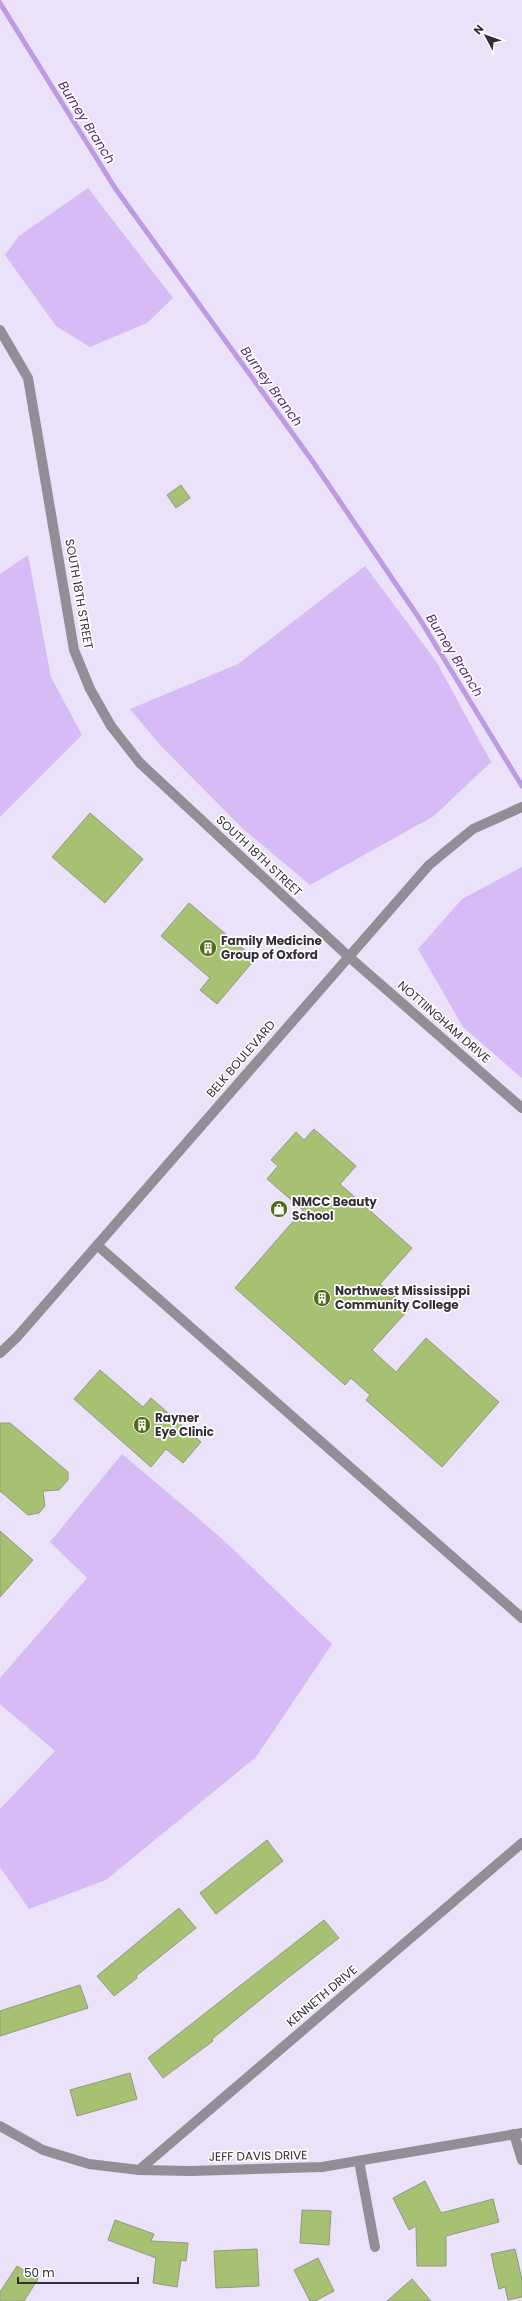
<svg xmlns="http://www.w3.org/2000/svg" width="522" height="2301" viewBox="0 0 522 2301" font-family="Poppins,sans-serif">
<rect width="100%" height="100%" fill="#ebe1f8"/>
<g fill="#d6bbf6">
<polygon points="88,188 173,298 147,323 90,347 56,326 5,255 19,236"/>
<polygon points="28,555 51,677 82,735 0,817 0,574"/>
<polygon points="365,566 436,661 491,762 434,816 310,885 241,827 160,745 130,709 238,664"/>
<polygon points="522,867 522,1078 463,1027 418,949 462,899"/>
<polygon points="122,1454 219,1536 332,1644 256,1757 106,1880 29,1909 0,1867 0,1809 55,1751 0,1704 0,1678 87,1578 50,1542"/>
</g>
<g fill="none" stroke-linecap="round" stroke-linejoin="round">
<polyline stroke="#bd9ae2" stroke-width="5" points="0,3 115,188 311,459 419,618 522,786"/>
</g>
<g fill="#a7c173" stroke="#919983">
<polygon points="181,485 190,498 176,508 167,495"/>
<polygon points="90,813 143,859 105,903 52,857"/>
<polygon points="189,903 255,959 217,1004 200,990 210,978 161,936"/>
<polygon points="314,1129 356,1166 340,1184 412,1248 380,1284 409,1309 372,1350 396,1372 426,1338 499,1402 442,1467 366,1400 370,1395 351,1378 345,1385 235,1288 303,1210 267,1179 278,1166 271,1160 296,1132 304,1140"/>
<polygon points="100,1370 143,1407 151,1398 201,1442 183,1463 166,1449 151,1467 74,1399"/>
<polygon points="0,1423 10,1423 68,1472 68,1480 59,1490 43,1491 45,1506 39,1513 28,1515 0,1491"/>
<polygon points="0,1531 33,1560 0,1597"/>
<polygon points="267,1840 283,1861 216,1914 200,1893"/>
<polygon points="179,1908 196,1928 136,1976 137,1978 114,1996 97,1976"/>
<polygon points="324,1920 339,1938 276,1987 212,2039 213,2041 163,2078 148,2058"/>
<polygon points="80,1985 88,2008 0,2036 0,2011"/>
<polygon points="130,2073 137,2099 77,2116 70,2090"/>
<polygon points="425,2181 441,2213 493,2199 499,2222 446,2236 446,2266 417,2266 416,2226 409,2230 393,2198"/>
<polygon points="302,2210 331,2211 329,2245 300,2243"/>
<polygon points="115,2220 154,2234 151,2241 188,2243 186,2261 181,2260 177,2287 153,2283 156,2258 108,2240"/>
<polygon points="257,2249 259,2286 216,2288 214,2251"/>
<polygon points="515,2249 522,2280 522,2297 508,2300 505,2287 499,2289 491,2254"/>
<polygon points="318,2258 334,2291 315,2301 310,2301 294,2270"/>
<polygon points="17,2266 38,2279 24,2301 0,2301 0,2292"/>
<polygon points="412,2279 431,2301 387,2301"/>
</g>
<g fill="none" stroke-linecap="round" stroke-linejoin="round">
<g stroke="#928e97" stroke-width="10">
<polyline points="0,330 28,378 74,650 90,689 111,726 140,763 348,956 522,1108"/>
<polyline points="97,1245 522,1618"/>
<polyline points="0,1353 17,1337 429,865 473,829 522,807"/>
<polyline points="0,2126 43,2150 89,2164 139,2170 191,2171 322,2167 522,2133"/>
<polyline points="514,2134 522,2160"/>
<polyline points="359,2161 375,2247"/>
<polyline points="139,2170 522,1843"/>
</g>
</g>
<defs>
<symbol id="building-disc" viewBox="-11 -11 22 22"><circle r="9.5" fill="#536a19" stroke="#fff"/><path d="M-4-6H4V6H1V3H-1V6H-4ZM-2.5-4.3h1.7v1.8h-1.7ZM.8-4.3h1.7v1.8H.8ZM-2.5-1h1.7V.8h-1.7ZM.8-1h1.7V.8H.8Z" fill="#fff"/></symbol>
<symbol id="shop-disc" viewBox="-11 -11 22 22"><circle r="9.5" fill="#536a19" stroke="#fff"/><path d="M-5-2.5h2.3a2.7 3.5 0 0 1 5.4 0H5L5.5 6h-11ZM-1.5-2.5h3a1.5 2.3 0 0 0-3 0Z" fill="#fff"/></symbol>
</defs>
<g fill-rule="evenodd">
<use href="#building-disc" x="198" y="938" width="20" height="20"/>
<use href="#shop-disc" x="269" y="1199" width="20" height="20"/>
<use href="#building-disc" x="312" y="1288" width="20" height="20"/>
<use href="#building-disc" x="132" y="1415" width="20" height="20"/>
</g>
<g text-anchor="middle" stroke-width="3.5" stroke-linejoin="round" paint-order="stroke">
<g font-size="12" fill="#332e37" stroke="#fff">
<text transform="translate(79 594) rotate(80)" y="4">SOUTH 18TH STREET</text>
<text transform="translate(259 856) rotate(43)" y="4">SOUTH 18TH STREET</text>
<text transform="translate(444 1022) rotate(41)" y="4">NOTTIINGHAM DRIVE</text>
<text transform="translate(241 1059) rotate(-49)" y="4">BELK BOULEVARD</text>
<text transform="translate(322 1996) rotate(-40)" y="4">KENNETH DRIVE</text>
<text transform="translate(258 2156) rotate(-1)" y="4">JEFF DAVIS DRIVE</text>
</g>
<g font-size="12" font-weight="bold" fill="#332e37" stroke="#fff" text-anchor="start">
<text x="221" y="945">Family Medicine<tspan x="221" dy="14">Group of Oxford</tspan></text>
<text x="292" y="1206">NMCC Beauty<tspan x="292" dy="14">School</tspan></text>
<text x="335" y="1295">Northwest Mississippi<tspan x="335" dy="14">Community College</tspan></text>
<text x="155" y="1422">Rayner<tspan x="155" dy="14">Eye Clinic</tspan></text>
</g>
<g font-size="13" font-style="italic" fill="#55287b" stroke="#fff">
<text transform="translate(87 122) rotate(58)" y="5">Burney Branch</text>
<text transform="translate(272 386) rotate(54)" y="5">Burney Branch</text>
<text transform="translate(455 655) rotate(58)" y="5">Burney Branch</text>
</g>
</g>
<g transform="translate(486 36) rotate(311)" stroke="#ffffff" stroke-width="3" paint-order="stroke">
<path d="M0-3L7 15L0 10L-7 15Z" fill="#332e37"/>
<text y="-6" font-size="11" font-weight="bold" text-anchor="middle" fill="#332e37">N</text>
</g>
<path d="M18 2277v6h120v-6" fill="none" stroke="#332e37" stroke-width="2"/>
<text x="24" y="2277" font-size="12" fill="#332e37" stroke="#ffffff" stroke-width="3" paint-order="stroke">50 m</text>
</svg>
